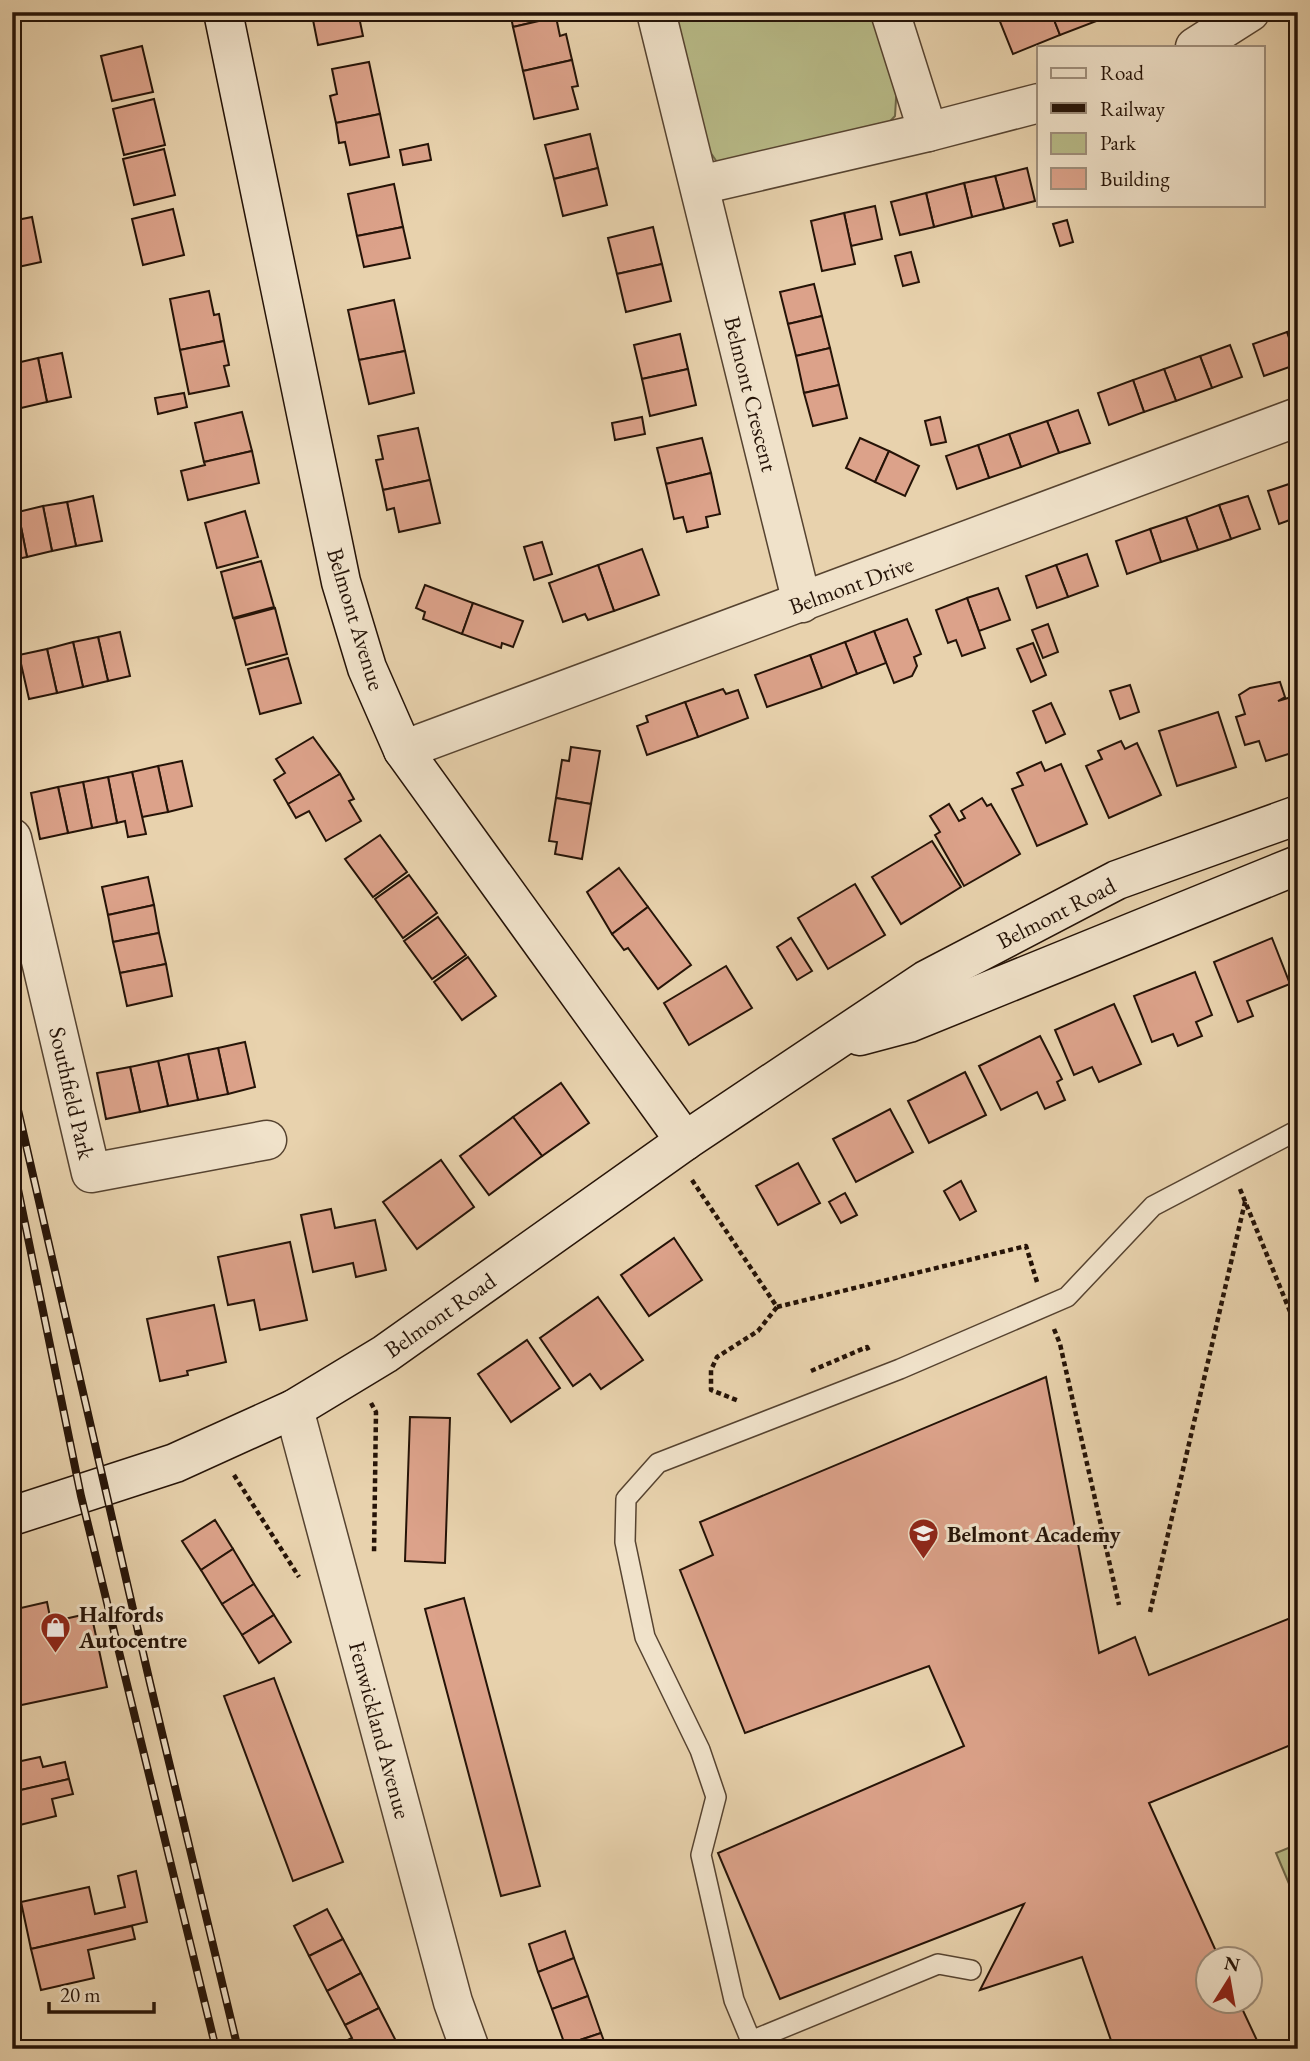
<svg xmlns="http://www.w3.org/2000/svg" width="1310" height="2061" viewBox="0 0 1310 2061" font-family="'EB Garamond',serif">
<rect width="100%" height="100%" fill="#e8d2ad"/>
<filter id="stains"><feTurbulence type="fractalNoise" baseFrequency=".00286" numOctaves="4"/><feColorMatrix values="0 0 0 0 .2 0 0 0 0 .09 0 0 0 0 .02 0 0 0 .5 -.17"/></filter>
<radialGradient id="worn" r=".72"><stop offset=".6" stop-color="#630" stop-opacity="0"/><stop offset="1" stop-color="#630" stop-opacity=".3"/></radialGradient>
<g fill="#b8bb88" stroke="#6e6748" stroke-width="2">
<polygon points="672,12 871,12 897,82 895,116 871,142 719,165 704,143"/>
<polygon points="1298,1844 1298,1905 1276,1853"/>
</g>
<g fill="#dca28a" stroke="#251307" stroke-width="2">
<polygon points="326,12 358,12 363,36 318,45 312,15"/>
<polygon points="510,12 555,12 556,17 513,27"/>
<polygon points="1003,12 1051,12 1060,35 1013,54 997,14"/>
<polygon points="1051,12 1105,12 1107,17 1060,35"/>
<polygon points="556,17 560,36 566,34 572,60 523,71 513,27"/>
<polygon points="142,46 153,92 112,101 101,56"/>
<polygon points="572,60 578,86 572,87 578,109 534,119 523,71"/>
<polygon points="369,62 380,114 336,123 330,96 337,94 332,69"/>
<polygon points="154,99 165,145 124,155 113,109"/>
<polygon points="380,114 389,157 350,165 345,142 339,143 336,123"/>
<polygon points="590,134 598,168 554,179 545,145"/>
<polygon points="428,144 431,160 403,165 400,150"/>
<polygon points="164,149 175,195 134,205 123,159"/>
<polygon points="598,168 607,205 563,216 554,179"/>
<polygon points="1027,168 1035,201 1004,209 995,176"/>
<polygon points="995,176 1004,209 972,217 964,183"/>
<polygon points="964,183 972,217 934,227 926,193"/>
<polygon points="394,184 403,227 357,236 348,194"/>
<polygon points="926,193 934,227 900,235 891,202"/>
<polygon points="875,206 882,239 851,246 844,213"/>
<polygon points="173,209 184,255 143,265 132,219"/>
<polygon points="844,213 855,264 822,271 811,221"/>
<polygon points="32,217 41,262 18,267 12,221"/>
<polygon points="1067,220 1073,242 1060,246 1053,224"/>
<polygon points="403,227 410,258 364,267 357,236"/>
<polygon points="653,227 662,264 617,274 608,238"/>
<polygon points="911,252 919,282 903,286 895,256"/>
<polygon points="662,264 671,301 626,312 617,274"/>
<polygon points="814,284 822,316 788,324 780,292"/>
<polygon points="209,291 214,315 219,314 224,341 180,350 170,299"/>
<polygon points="394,300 405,351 359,360 348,310"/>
<polygon points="822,316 830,348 796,356 788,324"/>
<polygon points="1298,328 1298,361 1287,332"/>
<polygon points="1287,332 1298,364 1264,376 1253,344"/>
<polygon points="680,334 688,369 642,379 634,345"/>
<polygon points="224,341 229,365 224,366 229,386 189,394 180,350"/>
<polygon points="1230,345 1242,377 1212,388 1200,356"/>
<polygon points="830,348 839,385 804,393 796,356"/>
<polygon points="405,351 414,393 369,404 359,360"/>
<polygon points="62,353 71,397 47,402 38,358"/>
<polygon points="1200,356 1212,388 1176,401 1164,369"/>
<polygon points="38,358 47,402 21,408 12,364"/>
<polygon points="12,366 21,408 12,410"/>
<polygon points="688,369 696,405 650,416 642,379"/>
<polygon points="1164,369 1176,401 1144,412 1133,380"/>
<polygon points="1133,380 1144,412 1109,425 1098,393"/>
<polygon points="839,385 847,418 813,426 804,393"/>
<polygon points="184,393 187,407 158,414 155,398"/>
<polygon points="1078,410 1090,443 1059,453 1047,421"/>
<polygon points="242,412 252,451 204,462 195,423"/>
<polygon points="642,417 645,434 615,440 612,423"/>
<polygon points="940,417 946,442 931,445 925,421"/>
<polygon points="1047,421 1059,453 1021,467 1009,434"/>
<polygon points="418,428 430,480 383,490 376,460 383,459 378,436"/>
<polygon points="1009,434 1021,467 989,478 978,445"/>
<polygon points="702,438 711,473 666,484 657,448"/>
<polygon points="860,438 889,451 875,482 846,468"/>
<polygon points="978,445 989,478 957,489 946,456"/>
<polygon points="252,451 259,483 188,500 181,471 205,465 204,462"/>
<polygon points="889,451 919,466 905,496 875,482"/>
<polygon points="711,473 720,514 706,517 708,527 687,532 683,517 674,519 666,484"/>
<polygon points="430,480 440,523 399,532 394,508 387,510 383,490"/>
<polygon points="1298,481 1298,517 1279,524 1268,491"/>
<polygon points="93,496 102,541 76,546 67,502"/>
<polygon points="1248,496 1260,529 1231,539 1219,505"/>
<polygon points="67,502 76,546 52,551 43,506"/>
<polygon points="1219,505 1231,539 1198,550 1186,517"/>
<polygon points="43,506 52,551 27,557 18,512"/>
<polygon points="245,511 258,557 217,568 205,523"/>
<polygon points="18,512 27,557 12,560 12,513"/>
<polygon points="1186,517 1198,550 1161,562 1150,529"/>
<polygon points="1150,529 1161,562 1127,574 1116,541"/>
<polygon points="542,542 552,574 534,580 524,547"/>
<polygon points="642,549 659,595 614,611 598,565"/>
<polygon points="1087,554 1098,586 1068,597 1056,565"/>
<polygon points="261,561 274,607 233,618 221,572"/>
<polygon points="598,565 614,611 588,620 585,614 563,622 549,583"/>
<polygon points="1056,565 1068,597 1037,608 1026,576"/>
<polygon points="425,585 473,603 462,634 423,619 425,612 416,608"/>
<polygon points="998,588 1010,620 979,631 967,598"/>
<polygon points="967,598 985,648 962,656 956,640 948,643 936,610"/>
<polygon points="473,603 523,621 513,647 502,643 501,648 462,634"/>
<polygon points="275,608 287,654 246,665 234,619"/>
<polygon points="907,619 921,654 914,657 917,666 912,676 894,683 874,631"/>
<polygon points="1048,624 1058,652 1043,658 1032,630"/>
<polygon points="874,631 886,663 857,674 845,642"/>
<polygon points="120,632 130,676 108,681 98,637"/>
<polygon points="98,637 108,681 83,687 73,642"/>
<polygon points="73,642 83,687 57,693 47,649"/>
<polygon points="845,642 857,674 822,688 810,655"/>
<polygon points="1033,643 1046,675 1031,682 1017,649"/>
<polygon points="47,649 57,693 29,699 19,655"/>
<polygon points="810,655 822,688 767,707 755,675"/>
<polygon points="288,658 301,703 260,714 248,669"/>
<polygon points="1280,682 1285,697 1278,701 1298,695 1298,751 1266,761 1259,741 1245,745 1236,717 1245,714 1239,695 1250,688"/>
<polygon points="1130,685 1139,712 1120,719 1110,691"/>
<polygon points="723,689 726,694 738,690 748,718 698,737 685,702"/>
<polygon points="685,702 698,737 647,755 637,726 648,722 646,716"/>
<polygon points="1051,703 1065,734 1046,743 1033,711"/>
<polygon points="1218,712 1236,767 1177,786 1159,731"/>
<polygon points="313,737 340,774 288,804 274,780 285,773 276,759"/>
<polygon points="1121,741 1125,749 1137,743 1161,795 1109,818 1086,766 1102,759 1098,751"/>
<polygon points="571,747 600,751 591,804 556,798 562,760 569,761"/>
<polygon points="182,761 192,806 168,812 158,766"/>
<polygon points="1041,762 1045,771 1061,764 1087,824 1037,846 1012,789 1023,785 1017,773"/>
<polygon points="158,766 168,812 142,817 132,772"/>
<polygon points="132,772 146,834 128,837 125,821 117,823 108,777"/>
<polygon points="340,774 354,799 349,801 361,821 326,841 309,811 296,818 288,804"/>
<polygon points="108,777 117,823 92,828 83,782"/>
<polygon points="83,782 92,828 68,833 58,787"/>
<polygon points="58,787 68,833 40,839 31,793"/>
<polygon points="556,798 591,804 582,859 555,854 557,842 549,841"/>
<polygon points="982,798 987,806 991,804 1020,854 964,886 935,835 940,832 930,816 949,804 959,821 965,818 961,811"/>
<polygon points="380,835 407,872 373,897 345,859"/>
<polygon points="932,841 961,887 901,924 872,877"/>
<polygon points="619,868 648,907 612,934 587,892"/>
<polygon points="409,875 437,913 403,938 375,899"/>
<polygon points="148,877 154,905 108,915 102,887"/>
<polygon points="855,884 885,935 828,969 798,918"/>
<polygon points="154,905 159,933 113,942 108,915"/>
<polygon points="648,907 691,965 658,989 628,948 624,950 612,934"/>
<polygon points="438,917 466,955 432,979 404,941"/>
<polygon points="159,933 166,964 120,973 113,942"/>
<polygon points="791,938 812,971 797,980 777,947"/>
<polygon points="1272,938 1290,984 1247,1001 1253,1016 1238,1022 1214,962"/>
<polygon points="468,957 496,996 462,1020 434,982"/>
<polygon points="166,964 172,996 127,1006 120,973"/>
<polygon points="726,966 752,1008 689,1045 664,1003"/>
<polygon points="1195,972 1212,1015 1196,1022 1202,1036 1178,1046 1173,1034 1152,1042 1134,996"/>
<polygon points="1114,1004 1141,1064 1099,1082 1092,1067 1074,1075 1055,1030"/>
<polygon points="1040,1036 1062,1079 1057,1082 1065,1100 1045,1109 1037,1092 1001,1110 979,1066"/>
<polygon points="245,1042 255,1087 228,1094 218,1048"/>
<polygon points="218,1048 228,1094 198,1100 188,1054"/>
<polygon points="188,1054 198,1100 168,1106 158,1061"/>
<polygon points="158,1061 168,1106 140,1112 130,1067"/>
<polygon points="130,1067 140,1112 106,1119 97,1073"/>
<polygon points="965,1072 986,1115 929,1143 908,1101"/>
<polygon points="561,1083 589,1123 542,1156 513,1117"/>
<polygon points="890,1109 913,1152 856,1182 833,1139"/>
<polygon points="513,1117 542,1156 489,1195 460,1156"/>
<polygon points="441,1160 474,1207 417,1249 383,1202"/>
<polygon points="798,1163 820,1203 778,1225 756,1186"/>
<polygon points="961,1181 976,1211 960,1220 944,1191"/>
<polygon points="845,1193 857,1215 841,1223 829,1202"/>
<polygon points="331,1209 335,1228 375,1220 386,1270 356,1277 353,1263 313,1272 301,1215"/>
<polygon points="674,1238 702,1280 649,1316 621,1275"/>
<polygon points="290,1242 307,1320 260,1330 254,1300 228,1305 218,1257"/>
<polygon points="598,1297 643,1360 601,1389 590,1374 573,1386 540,1338"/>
<polygon points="214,1305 226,1362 187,1371 188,1375 160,1381 147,1319"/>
<polygon points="527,1340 560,1388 511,1422 478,1374"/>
<polygon points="1046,1377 1099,1653 1135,1637 1149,1675 1298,1615 1298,1742 1149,1803 1220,1960 1208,1960 1208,2002 1239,2002 1261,2049 1114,2049 1082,1957 980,1990 1024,1904 780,1999 718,1853 964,1746 929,1666 745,1733 680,1570 713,1555 700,1522"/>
<polygon points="410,1417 450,1418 445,1563 405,1561"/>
<polygon points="215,1520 233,1549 201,1570 182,1541"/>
<polygon points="233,1549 254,1584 222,1604 201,1570"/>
<polygon points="254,1584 274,1615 242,1635 222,1604"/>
<polygon points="464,1598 540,1886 501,1896 425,1609"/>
<polygon points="47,1602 51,1622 91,1613 107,1687 12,1707 12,1610"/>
<polygon points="274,1615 291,1642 259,1663 242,1635"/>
<polygon points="274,1678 343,1862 293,1881 224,1696"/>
<polygon points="40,1757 43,1767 65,1762 69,1779 12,1792 12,1763"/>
<polygon points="69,1779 73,1794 52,1799 56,1816 12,1827 12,1792"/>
<polygon points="136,1871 147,1922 31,1949 21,1902 89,1887 95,1914 125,1907 118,1876"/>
<polygon points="327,1909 343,1939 309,1956 294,1926"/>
<polygon points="132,1926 135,1939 88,1950 94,1978 41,1990 31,1949"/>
<polygon points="565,1931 574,1958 538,1972 529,1944"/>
<polygon points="343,1939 361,1973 327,1991 309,1956"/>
<polygon points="574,1958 588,1996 552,2009 538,1972"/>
<polygon points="361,1973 379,2008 345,2025 327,1991"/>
<polygon points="588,1996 601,2033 565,2045 552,2009"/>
<polygon points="379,2008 397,2043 385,2049 342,2049 339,2044 352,2038 345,2025"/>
<polygon points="601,2033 607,2049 566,2049 565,2045"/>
</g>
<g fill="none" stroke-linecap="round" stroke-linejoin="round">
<defs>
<g id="lane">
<polyline points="751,2041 938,1964 971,1970"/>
<polyline points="748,2049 751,2041 734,2000 701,1855 716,1797 700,1750 645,1637 625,1542 626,1499 658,1463 900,1369 1067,1297 1153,1206 1298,1130"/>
</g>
<g id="street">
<polyline points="656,12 802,603"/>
<polyline points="890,12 928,132"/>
<polyline points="1195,47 1250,12"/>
<polyline points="700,185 928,132 1039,103"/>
<polyline points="403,750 1298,417"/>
<polyline points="12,838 91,1173 267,1140"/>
<polyline points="294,1409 453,2002 470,2049"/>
</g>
<g id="secondary">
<polyline points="223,12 341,582 367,668 403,750 685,1141"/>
<polyline points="860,1036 909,1023 1298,865"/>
<polyline points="12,1516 175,1463 294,1409 385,1354 685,1141 926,980 1117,880 1298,815"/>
</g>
</defs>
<use href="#lane" stroke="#564330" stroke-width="22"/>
<use href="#street" stroke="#564330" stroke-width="41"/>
<use href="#secondary" stroke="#251307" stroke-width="41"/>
<g stroke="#251307" stroke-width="4.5" stroke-dasharray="5 3.5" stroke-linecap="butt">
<polyline points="692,1180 777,1307 758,1331 717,1357 711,1370 711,1390 739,1401"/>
<polyline points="1240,1189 1298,1331"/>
<polyline points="777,1307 1026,1246 1037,1282"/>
<polyline points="1054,1329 1060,1344 1119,1605"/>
<polyline points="811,1371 867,1347 869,1351"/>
<polyline points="371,1403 376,1412 374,1554"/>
<polyline points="234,1475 299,1577"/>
<polyline points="1150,1612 1245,1202"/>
<polyline points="1290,2049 1298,2040"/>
</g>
<use href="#lane" stroke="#f0e2ca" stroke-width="19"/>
<use href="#street" stroke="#f0e2ca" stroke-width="38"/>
<use href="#secondary" stroke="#f0e2ca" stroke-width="38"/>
<defs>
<g id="rail">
<polyline points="12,1084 150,1683 238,2049"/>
<polyline points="12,1160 81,1496 216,2049"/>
</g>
</defs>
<use href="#rail" stroke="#251307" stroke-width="8"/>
<use href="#rail" stroke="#f0e2ca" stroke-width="5" stroke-dasharray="16" stroke-linecap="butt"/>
</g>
<defs>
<symbol id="school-pin" viewBox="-11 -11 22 30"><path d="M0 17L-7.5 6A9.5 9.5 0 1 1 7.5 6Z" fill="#8f2418" stroke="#f0e2ca"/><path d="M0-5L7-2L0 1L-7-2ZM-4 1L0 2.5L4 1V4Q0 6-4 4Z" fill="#fff"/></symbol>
<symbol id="shop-pin" viewBox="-11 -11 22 30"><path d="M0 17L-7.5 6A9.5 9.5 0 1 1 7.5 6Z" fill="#8f2418" stroke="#f0e2ca"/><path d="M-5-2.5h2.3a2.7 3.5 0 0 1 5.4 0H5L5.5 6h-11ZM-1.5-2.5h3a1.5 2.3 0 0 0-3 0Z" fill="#fff"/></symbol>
</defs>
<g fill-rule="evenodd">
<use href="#school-pin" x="906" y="1516" width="35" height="47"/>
<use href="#shop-pin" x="38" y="1610" width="35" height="47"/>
</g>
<g text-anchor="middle" stroke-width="6" stroke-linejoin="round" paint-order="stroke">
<g font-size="23" fill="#251307" stroke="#f0e2ca">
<text transform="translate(751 394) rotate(76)" y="8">Belmont Crescent</text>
<text transform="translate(851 585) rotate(-20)" y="8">Belmont Drive</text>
<text transform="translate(356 619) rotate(73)" y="8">Belmont Avenue</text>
<text transform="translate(1056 913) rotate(-27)" y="8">Belmont Road</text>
<text transform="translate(72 1093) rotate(77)" y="8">Southfield Park</text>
<text transform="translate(440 1315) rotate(-35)" y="8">Belmont Road</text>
<text transform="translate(380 1730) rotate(75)" y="8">Fenwickland Avenue</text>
</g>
<g font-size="23" font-weight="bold" fill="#251307" stroke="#f0e2ca" text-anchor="start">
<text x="947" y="1542">Belmont Academy</text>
<text x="79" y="1622">Halfords<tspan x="79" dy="26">Autocentre</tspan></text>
</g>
</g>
<rect width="1310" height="2061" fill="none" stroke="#e8d2ad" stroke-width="42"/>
<rect x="14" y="14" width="1282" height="2033" fill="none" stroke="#251307" stroke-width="3.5"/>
<rect x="21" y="21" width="1268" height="2019" fill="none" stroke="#251307" stroke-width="2"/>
<rect x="1037" y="46" width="228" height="161" fill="#f0e2ca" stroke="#9f8f7c" stroke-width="2"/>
<rect x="1051" y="68" width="35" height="10" fill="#f0e2ca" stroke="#9f8f7c" stroke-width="2"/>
<text x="1100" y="80" font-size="21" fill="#251307">Road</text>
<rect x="1051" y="103" width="35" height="10" fill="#251307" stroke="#9f8f7c" stroke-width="2"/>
<text x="1100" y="116" font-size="21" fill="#251307">Railway</text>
<rect x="1051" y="133" width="35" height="21" fill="#b8bb88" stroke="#9f8f7c" stroke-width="2"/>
<text x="1100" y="150" font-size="21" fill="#251307">Park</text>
<rect x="1051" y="168" width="35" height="21" fill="#dca28a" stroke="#9f8f7c" stroke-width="2"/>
<text x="1100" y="186" font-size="21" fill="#251307">Building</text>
<g transform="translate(1229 1980) rotate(11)"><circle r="33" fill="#f0e2ca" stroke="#9f8f7c" stroke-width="2"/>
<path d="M0-5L12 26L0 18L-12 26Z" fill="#8f2418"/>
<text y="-10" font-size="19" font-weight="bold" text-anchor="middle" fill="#251307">N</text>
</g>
<path d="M49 2002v10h105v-10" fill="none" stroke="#251307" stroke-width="3.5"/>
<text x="60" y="2002" font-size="21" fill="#251307" stroke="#f0e2ca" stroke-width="5" paint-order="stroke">20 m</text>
<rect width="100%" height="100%" filter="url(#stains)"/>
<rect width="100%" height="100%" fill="url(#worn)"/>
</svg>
